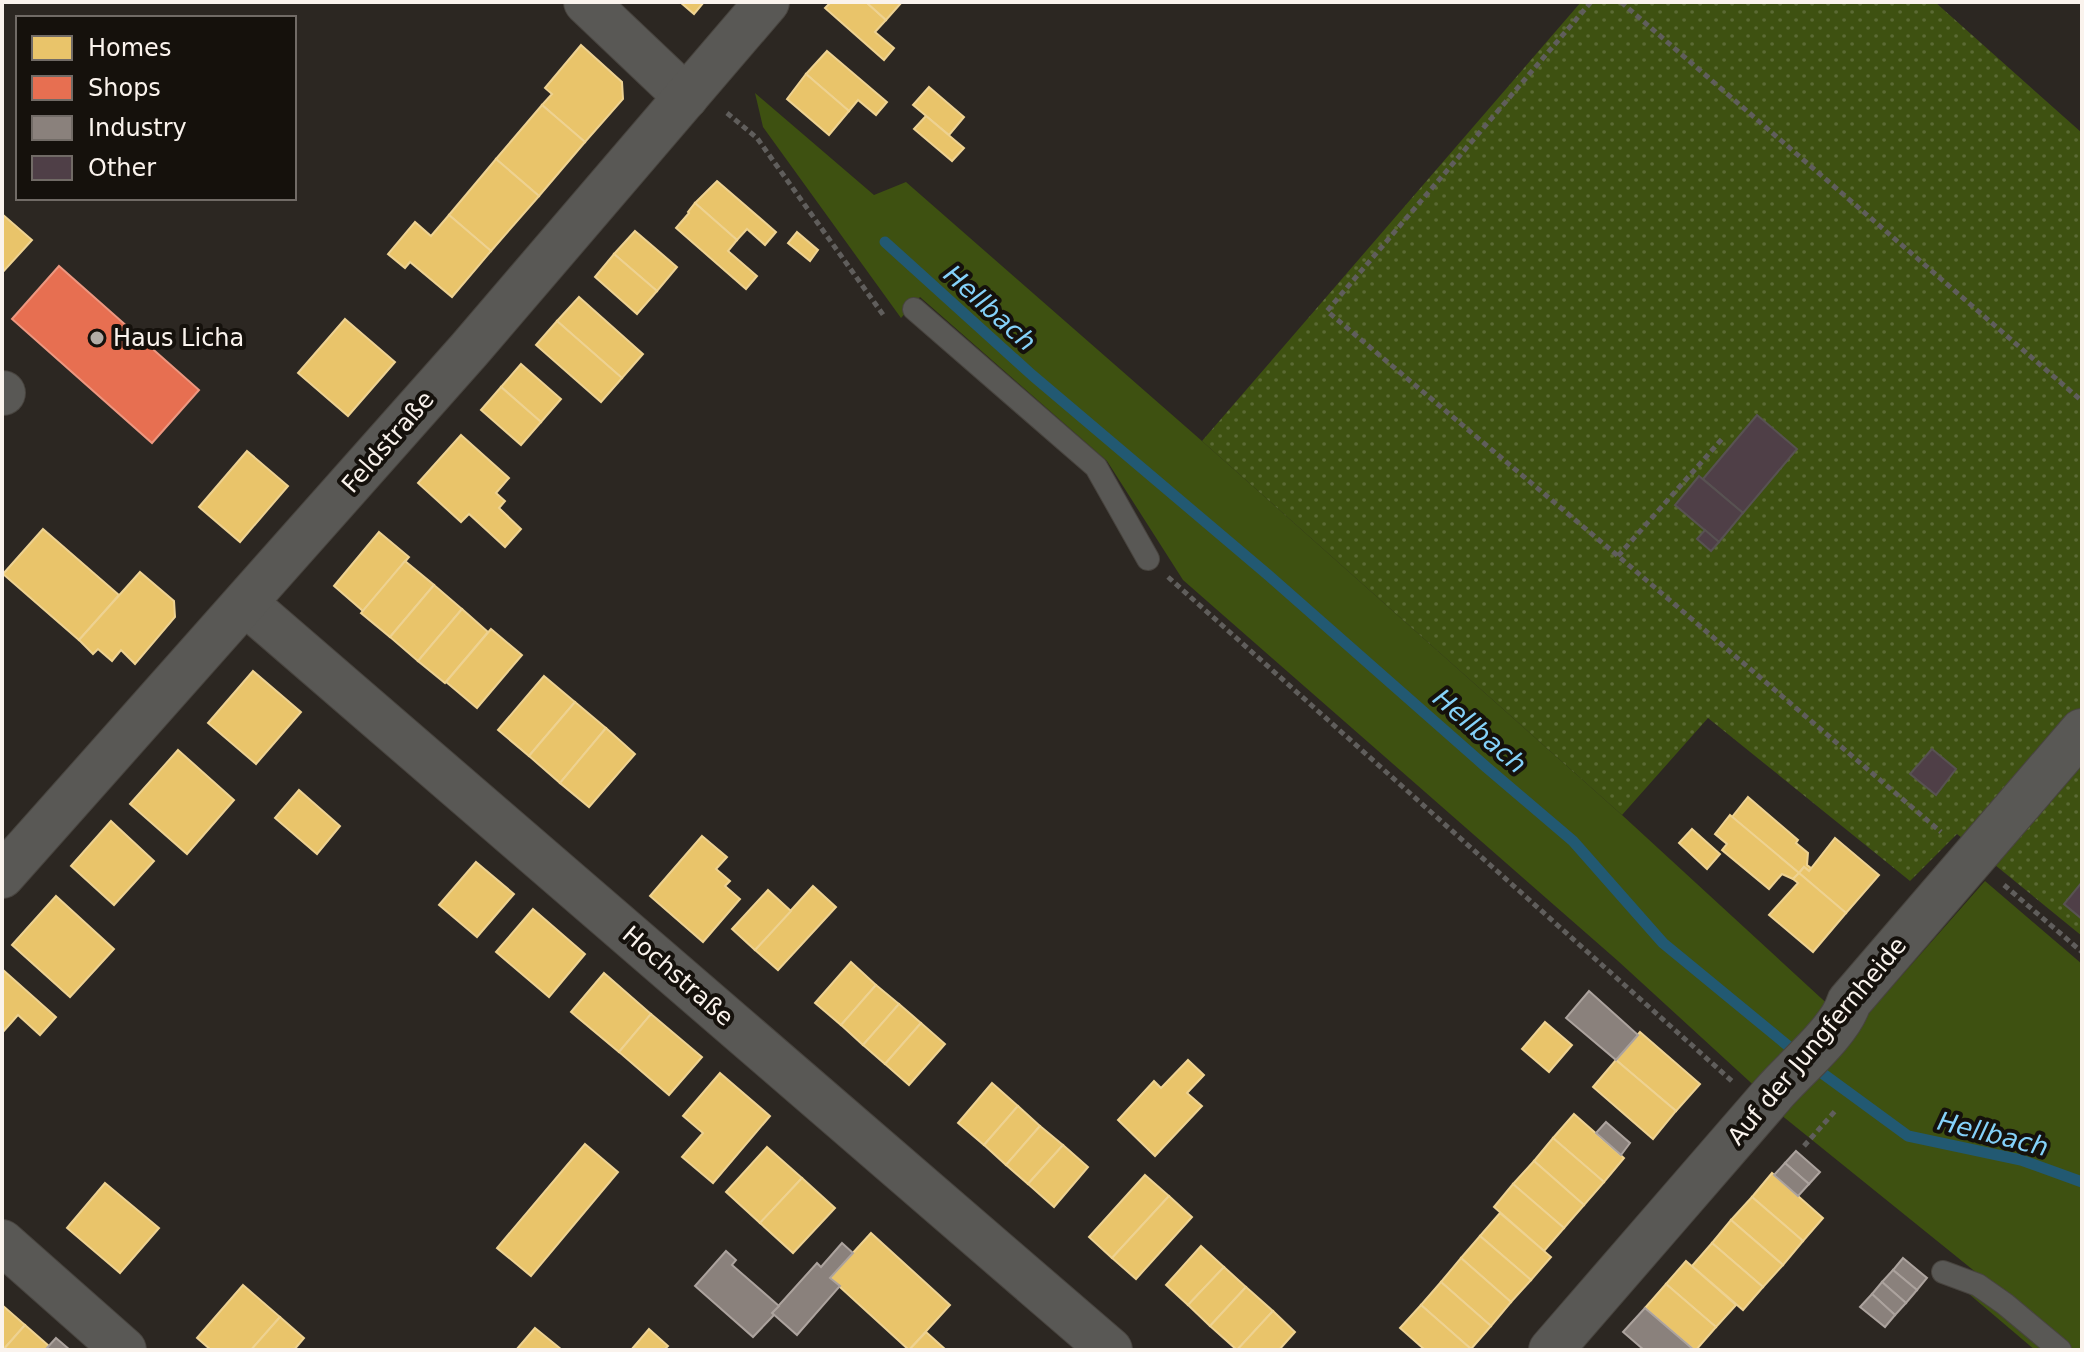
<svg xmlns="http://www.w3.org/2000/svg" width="2084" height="1352" viewBox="0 0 2084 1352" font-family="'DejaVu Sans',sans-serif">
<defs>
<pattern id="garden-dots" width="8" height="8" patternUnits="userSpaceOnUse" patternTransform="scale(2)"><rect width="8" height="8" fill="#3e5111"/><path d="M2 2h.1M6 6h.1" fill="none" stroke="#5b6a34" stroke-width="1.8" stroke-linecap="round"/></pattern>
</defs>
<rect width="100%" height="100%" fill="#2c2722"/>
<g fill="#3e5111">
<polygon points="755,93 874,195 906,182 1202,441 1622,815 1834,1010 1761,1092 1618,961 1183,580 1107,461 920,297 901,318 763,127"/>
<polygon points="1985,881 2082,964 2082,1350 2035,1350 1969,1294 1983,1278 1775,1110 1867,1015"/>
</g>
<polygon fill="url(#garden-dots)" points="1581,2 1935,2 2082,133 2082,936 1957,834 1910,881 1708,718 1622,815 1202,441"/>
<g fill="#e9c46a" stroke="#eed291" stroke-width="2">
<polygon points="680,2 704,2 694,14"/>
<polygon points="831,2 866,2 886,20 875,32 894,48 884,60 825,8"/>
<polygon points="866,2 902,2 886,20"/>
<polygon points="581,45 622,82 623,99 585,142 542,105 552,94 545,88"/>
<polygon points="827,51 887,102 876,115 858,100 849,111 806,74"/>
<polygon points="806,74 849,111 829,135 787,99"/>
<polygon points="929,87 964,117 949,135 913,105"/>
<polygon points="542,105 585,142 539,196 496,159"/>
<polygon points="926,116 964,148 952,161 914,129"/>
<polygon points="496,159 539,196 491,251 449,215"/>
<polygon points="717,181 776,232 765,245 747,229 737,240 695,203"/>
<polygon points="695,203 737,240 728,251 757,276 746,289 676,228 689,213 688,212"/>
<polygon points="2,214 32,240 2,273"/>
<polygon points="449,215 491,251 452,297 410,262 405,268 388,254 415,222 431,236"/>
<polygon points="635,231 677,267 657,291 614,254"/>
<polygon points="797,232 818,250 810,261 788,243"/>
<polygon points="614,254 657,291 637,314 595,277"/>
<polygon points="579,297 643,354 622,378 557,321"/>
<polygon points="345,319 395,362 348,416 298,373"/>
<polygon points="557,321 622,378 601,402 536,345"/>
<polygon points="521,364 561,399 541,422 501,387"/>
<polygon points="501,387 541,422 521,445 481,410"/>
<polygon points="461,435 509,478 496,493 505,501 499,508 521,529 505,547 469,514 461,522 418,483"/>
<polygon points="247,451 288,486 240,542 199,507"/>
<polygon points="43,529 119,595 79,640 3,574"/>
<polygon points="379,532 409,557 363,611 334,586"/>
<polygon points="405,561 434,585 390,637 361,613"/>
<polygon points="140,572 174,601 175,617 135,664 121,650 112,661 98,649 93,654 79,640"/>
<polygon points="434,585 462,609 418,661 390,637"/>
<polygon points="462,609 488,632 445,683 418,661"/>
<polygon points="491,629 522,655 477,708 446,682"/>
<polygon points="253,671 301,712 256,764 208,723"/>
<polygon points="544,676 575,702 529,756 498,730"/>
<polygon points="575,702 606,728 560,783 529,756"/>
<polygon points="606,728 635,754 589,807 560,783"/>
<polygon points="178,750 234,800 187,854 130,804"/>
<polygon points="299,790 340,826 317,854 275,818"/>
<polygon points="1748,797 1798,840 1796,843 1808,853 1807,865 1811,868 1809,871 1804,867 1799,873 1732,817"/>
<polygon points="1730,815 1799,873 1793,879 1782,874 1769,889 1722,850 1727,844 1715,834"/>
<polygon points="111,821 154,861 114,905 71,866"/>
<polygon points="1692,829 1720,854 1707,869 1679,843"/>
<polygon points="702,836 727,857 716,869 730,881 725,886 740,899 703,942 650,896"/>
<polygon points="1835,838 1879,875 1846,913 1799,873 1804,867 1809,871"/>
<polygon points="476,862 514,894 477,937 439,905"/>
<polygon points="1799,873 1846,913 1813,952 1769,915 1798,883 1793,879"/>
<polygon points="813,886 836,907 778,970 755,950"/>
<polygon points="768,890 791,911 755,950 732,929"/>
<polygon points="56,896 114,949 70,997 12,945"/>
<polygon points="533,909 585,954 549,997 496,952"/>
<polygon points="851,962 876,985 841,1025 815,1003"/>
<polygon points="2,969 56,1017 40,1035 18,1015 2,1033"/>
<polygon points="604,973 651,1014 619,1052 571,1012"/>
<polygon points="876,985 899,1004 863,1045 841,1025"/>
<polygon points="899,1004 921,1023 885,1064 863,1045"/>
<polygon points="651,1014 702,1057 669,1095 619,1052"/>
<polygon points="1545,1022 1572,1045 1549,1072 1522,1049"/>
<polygon points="921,1023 945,1044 909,1085 885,1064"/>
<polygon points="1640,1032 1700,1084 1676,1111 1616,1060"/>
<polygon points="1188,1060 1204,1075 1187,1093 1202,1106 1155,1156 1118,1120 1154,1081 1161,1088"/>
<polygon points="1616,1060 1676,1111 1653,1139 1593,1087"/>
<polygon points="720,1073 770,1116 713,1183 682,1157 703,1133 683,1116"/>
<polygon points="992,1083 1018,1106 984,1145 958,1123"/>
<polygon points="1018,1106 1040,1126 1006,1165 984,1145"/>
<polygon points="1574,1114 1624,1158 1604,1182 1553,1138"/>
<polygon points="1040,1126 1063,1145 1028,1184 1006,1165"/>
<polygon points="1553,1138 1604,1182 1584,1205 1534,1161"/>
<polygon points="585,1144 618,1172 531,1276 497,1248"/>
<polygon points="1063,1145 1088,1167 1054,1207 1028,1184"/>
<polygon points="767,1147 802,1178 760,1223 726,1192"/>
<polygon points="1534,1161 1584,1205 1564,1228 1513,1184"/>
<polygon points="1772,1173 1823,1218 1803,1241 1752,1197"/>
<polygon points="1145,1175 1169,1196 1112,1258 1089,1237"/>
<polygon points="802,1178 835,1208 793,1253 760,1223"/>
<polygon points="105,1183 159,1228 120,1273 67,1228"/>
<polygon points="1513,1184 1564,1228 1544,1251 1494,1207"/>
<polygon points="1169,1196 1192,1217 1136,1279 1112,1258"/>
<polygon points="1752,1197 1803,1241 1783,1265 1731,1220"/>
<polygon points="1500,1213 1551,1257 1531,1280 1480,1236"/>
<polygon points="1731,1220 1783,1265 1763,1287 1712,1243"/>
<polygon points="871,1233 950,1305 909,1350 830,1278"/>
<polygon points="1480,1236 1531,1280 1511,1302 1461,1258"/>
<polygon points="1712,1243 1763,1287 1743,1310 1692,1266"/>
<polygon points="1201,1246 1224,1267 1188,1305 1166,1285"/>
<polygon points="1461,1258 1511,1302 1491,1326 1441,1282"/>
<polygon points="1686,1261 1736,1305 1716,1327 1666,1284"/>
<polygon points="1224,1267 1246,1287 1210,1326 1188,1305"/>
<polygon points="1441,1282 1491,1326 1471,1349 1421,1305"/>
<polygon points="1666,1284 1716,1327 1696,1350 1694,1350 1645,1308"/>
<polygon points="243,1285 280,1317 251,1350 211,1350 197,1338"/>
<polygon points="1246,1287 1273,1311 1237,1350 1210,1326"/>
<polygon points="2,1305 25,1325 3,1350 2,1350"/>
<polygon points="1421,1305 1471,1349 1471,1350 1425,1350 1400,1328"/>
<polygon points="1273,1311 1295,1332 1279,1350 1237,1350"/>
<polygon points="280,1317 304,1338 294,1350 251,1350"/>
<polygon points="25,1325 49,1346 45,1350 3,1350"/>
<polygon points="535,1328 562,1350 516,1350"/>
<polygon points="649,1329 668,1346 664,1350 631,1350"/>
<polygon points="926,1332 946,1350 909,1350"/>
</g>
<polygon fill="#e76f51" stroke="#ed9780" stroke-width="2" points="59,266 199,390 152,443 12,319"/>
<g fill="#8a817c" stroke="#aca39e" stroke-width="2">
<polygon points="1589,991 1638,1035 1616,1060 1566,1018"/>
<polygon points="1606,1122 1630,1143 1621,1155 1596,1133"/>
<polygon points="1796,1151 1820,1172 1809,1184 1785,1163"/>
<polygon points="1785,1163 1809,1184 1798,1196 1774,1175"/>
<polygon points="842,1243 853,1253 830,1278 840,1286 797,1335 772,1313 817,1263 821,1267"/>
<polygon points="726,1251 736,1260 732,1265 779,1306 772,1313 774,1315 753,1337 695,1286"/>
<polygon points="1903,1258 1927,1278 1917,1290 1893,1270"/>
<polygon points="1893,1270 1917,1290 1906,1303 1882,1282"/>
<polygon points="1882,1282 1906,1303 1895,1315 1872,1294"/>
<polygon points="1872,1294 1895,1315 1885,1327 1860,1307"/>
<polygon points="1645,1308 1694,1350 1644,1350 1623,1332"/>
<polygon points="56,1338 70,1350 45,1350"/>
</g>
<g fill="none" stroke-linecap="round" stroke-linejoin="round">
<g stroke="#225972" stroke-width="11">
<polyline points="885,242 1032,375 1267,574 1485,766 1573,841 1663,943 1798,1054"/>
<polyline points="1811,1065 1908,1136 2021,1160 2082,1182"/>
</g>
</g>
<g fill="#4f3f47" stroke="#585252" stroke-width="2">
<polygon points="1757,415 1797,449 1743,513 1703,479"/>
<polygon points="1699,476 1743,513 1719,542 1675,505"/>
<polygon points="1705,530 1719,542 1711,551 1697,539"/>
<polygon points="1932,749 1956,769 1936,795 1910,774"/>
<polygon points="2082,882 2082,919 2064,904"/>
</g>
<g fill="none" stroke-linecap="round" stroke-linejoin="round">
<defs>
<g id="service">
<polyline points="914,309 1096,467 1148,559"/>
<polyline points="1943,1272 1978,1285 2005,1304 2060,1350"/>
</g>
<g id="minor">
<polyline points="586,2 686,97"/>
<polyline points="2,393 3,393"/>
<polyline points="245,603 1110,1350"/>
<polyline points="2,876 469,350 767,2"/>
<polyline points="2,1242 124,1350"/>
<path d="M1551,1350C1625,1265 1698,1180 1772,1095C1793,1070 1840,1032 1849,1002L2082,731"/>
</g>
</defs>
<use href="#service" stroke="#48443f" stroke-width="24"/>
<use href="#minor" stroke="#48443f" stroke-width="46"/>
<g stroke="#605e5c" stroke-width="5" stroke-dasharray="6 4" stroke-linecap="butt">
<polyline points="1591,2 1327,311 1618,556 1941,832"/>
<polyline points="1621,2 2082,401"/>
<polyline points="727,113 757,138 884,316"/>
<polyline points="1618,556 1722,439"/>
<polyline points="1168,577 1733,1082"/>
<polyline points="2004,885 2082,952"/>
<polyline points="1804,1146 1836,1110"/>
</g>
<use href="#service" stroke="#595855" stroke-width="22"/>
<use href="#minor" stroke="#595855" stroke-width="44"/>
</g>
<circle fill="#b2aca6" stroke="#15110c" stroke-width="3" cx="97" cy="338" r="8"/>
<g text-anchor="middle" stroke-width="8" stroke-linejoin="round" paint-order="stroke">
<g font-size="24" fill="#faf3ed" stroke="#15110c" text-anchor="start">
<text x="113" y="346">Haus Licha</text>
</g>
<g font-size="24" fill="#faf3ed" stroke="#15110c">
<text transform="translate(388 442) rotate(-49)" y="8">Feldstraße</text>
<text transform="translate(678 976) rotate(41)" y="8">Hochstraße</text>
<text transform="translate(1817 1041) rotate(-50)" y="8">Auf der Jungfernheide</text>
</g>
<g font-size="26" font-style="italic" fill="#85d2fa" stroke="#15110c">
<text transform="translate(990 308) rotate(42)" y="9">Hellbach</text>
<text transform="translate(1480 731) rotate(41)" y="9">Hellbach</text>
<text transform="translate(1993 1134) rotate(14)" y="9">Hellbach</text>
</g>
</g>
<rect width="2084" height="1352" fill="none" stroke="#faf3ed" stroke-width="8"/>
<rect x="16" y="16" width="280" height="184" fill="#15110c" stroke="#716b66" stroke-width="2"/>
<rect x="32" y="36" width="40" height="24" fill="#e9c46a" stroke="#716b66" stroke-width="2"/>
<text x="88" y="56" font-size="24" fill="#faf3ed">Homes</text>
<rect x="32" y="76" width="40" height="24" fill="#e76f51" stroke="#716b66" stroke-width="2"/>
<text x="88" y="96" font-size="24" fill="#faf3ed">Shops</text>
<rect x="32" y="116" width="40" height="24" fill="#8a817c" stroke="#716b66" stroke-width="2"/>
<text x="88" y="136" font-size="24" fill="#faf3ed">Industry</text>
<rect x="32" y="156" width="40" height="24" fill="#4f3f47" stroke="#716b66" stroke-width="2"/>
<text x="88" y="176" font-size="24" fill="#faf3ed">Other</text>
</svg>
